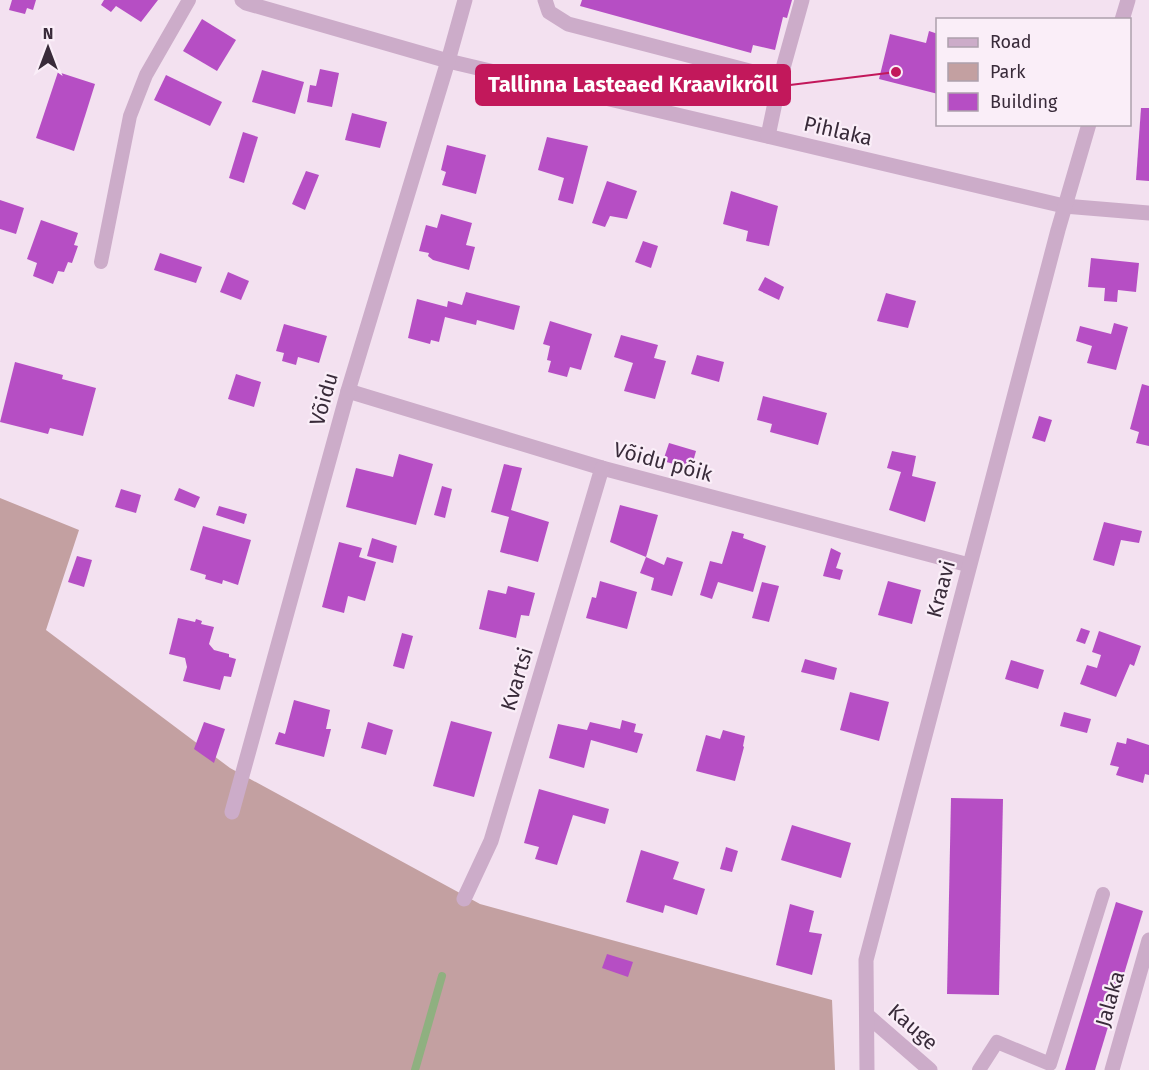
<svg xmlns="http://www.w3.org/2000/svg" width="1149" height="1070" viewBox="0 0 1149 1070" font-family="'Fira Sans',sans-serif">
<rect width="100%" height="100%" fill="#f3e1f0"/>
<polygon fill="#c3a0a1" points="0,498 79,530 46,630 230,768 480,904 832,1000 835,1070 0,1070"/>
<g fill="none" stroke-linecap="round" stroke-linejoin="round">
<polyline stroke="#8fb080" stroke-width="8" points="415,1070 442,976"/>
</g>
<g fill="#b64ec4">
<polygon points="12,0 36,0 33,10 27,8 25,14 9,10"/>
<polygon points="104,0 158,0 141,22 116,6 111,12 101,5"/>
<polygon points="582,0 792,0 787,18 783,17 775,50 753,45 751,53 580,6"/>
<polygon points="202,19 236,40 217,71 183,51"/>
<polygon points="929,31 938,34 938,94 879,79 890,34 926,43"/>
<polygon points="320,69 339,73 332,107 307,102 310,85 316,86"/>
<polygon points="262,70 304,82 295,114 252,102"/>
<polygon points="58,72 95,84 74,151 36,138"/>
<polygon points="166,75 222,102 210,126 154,100"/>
<polygon points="1141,108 1149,108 1149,181 1136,180"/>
<polygon points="352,113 387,122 380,148 345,140"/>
<polygon points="243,132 258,137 244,183 229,178"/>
<polygon points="547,137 588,146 573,204 558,200 564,178 538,170"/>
<polygon points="447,145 486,155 476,194 442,185 446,172 441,170"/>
<polygon points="306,171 319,175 305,210 292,204"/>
<polygon points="607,181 637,191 627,219 610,216 605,227 592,223"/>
<polygon points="731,191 778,206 769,246 746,241 748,231 723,224"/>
<polygon points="0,200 24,208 16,234 0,229"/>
<polygon points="441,214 472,223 466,245 475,247 469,270 433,260 428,256 429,253 419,251 426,225 437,228"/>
<polygon points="41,220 78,233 74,245 78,246 72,263 68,262 64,272 58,271 53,284 33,276 37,263 27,259"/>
<polygon points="643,241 658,246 651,268 635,262"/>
<polygon points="160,253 202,267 196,283 154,270"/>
<polygon points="1091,258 1139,263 1136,292 1118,290 1117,302 1104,301 1105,288 1088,287"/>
<polygon points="228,272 249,281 241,300 220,292"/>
<polygon points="765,277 784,287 779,300 758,290"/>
<polygon points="466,292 520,306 514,330 477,320 476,325 445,317 439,342 431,340 430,344 408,338 417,299 447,307 448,301 462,305"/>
<polygon points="886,293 916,301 908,328 877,321"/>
<polygon points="550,321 592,334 581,370 570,367 567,377 548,372 551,361 547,360 550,346 543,344"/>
<polygon points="1114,323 1128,327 1116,370 1087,363 1092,346 1076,341 1080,326 1111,334"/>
<polygon points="284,324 327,336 319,363 298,357 296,365 282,361 284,353 276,351"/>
<polygon points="621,335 658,345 654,358 666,361 655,399 624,391 633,363 614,357"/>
<polygon points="697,355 724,362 719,382 691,374"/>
<polygon points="15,362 63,375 62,379 96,388 83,436 50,428 48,434 0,422"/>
<polygon points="236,374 261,382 254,407 228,399"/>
<polygon points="1142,384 1149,386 1149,446 1136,443 1139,432 1130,429"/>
<polygon points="763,396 827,413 818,445 770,432 772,424 757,420"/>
<polygon points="1039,416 1052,420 1045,442 1032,438"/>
<polygon points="669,443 696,451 691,469 663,461"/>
<polygon points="892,451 916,456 912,476 936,482 925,522 889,510 901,472 887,468"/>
<polygon points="399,454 433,464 416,525 346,507 356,468 393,477"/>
<polygon points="504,464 522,468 511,510 549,522 538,562 500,552 509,517 491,512"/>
<polygon points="442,486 452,489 445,518 434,515"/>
<polygon points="179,488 200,497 195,508 174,500"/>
<polygon points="121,489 141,495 136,513 115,507"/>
<polygon points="620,505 658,515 646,557 664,565 667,557 683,562 672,596 651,590 654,578 640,573 646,557 610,542"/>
<polygon points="219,506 247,514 244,524 216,515"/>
<polygon points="1104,522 1142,531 1139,543 1121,540 1114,566 1093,560"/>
<polygon points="203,526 251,540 238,585 223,580 222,584 205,579 206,575 190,570"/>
<polygon points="732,531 744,534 743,538 766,546 753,592 718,582 712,599 700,595 710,561 722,564"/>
<polygon points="372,538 397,546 393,563 367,556"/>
<polygon points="339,542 362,548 359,557 376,562 365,601 348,596 344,613 322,607"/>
<polygon points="831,548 841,553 836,568 843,570 840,580 823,576"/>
<polygon points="77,556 92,560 84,587 68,582"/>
<polygon points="600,581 637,592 627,629 586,618 592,597 596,598"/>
<polygon points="888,581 921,590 912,624 878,615"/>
<polygon points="762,582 779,586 769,622 752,618"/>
<polygon points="508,586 535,593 529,616 521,615 516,638 479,629 488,590 506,594"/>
<polygon points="178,618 195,622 196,619 202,621 201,624 214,627 209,644 214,650 229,654 229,657 236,659 231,677 224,676 220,690 183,681 187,667 185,658 169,654"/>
<polygon points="1081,628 1090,631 1085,644 1076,641"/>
<polygon points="1099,631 1141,646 1134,666 1130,664 1116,697 1080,684 1087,665 1097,668 1101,655 1092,652"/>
<polygon points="402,633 413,636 404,669 393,666"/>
<polygon points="805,659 837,668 834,680 801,672"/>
<polygon points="1011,660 1044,670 1038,689 1005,679"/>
<polygon points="850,692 889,702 879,741 840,730"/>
<polygon points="294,700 330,710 326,729 331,729 324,757 275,744 279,732 285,734"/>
<polygon points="1064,712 1091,719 1087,733 1060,726"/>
<polygon points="622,720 636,724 634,732 643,734 637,753 591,740 584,768 549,758 558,724 587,730 590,722 620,729"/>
<polygon points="451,721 492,732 474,797 433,786"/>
<polygon points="204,722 225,729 214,763 194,749"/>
<polygon points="368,722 393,730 386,755 361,748"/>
<polygon points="723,730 745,736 743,746 744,747 735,781 696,771 706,735 720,739"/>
<polygon points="1127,738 1149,745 1149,775 1145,774 1143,783 1116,775 1119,767 1110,765 1117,742 1126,744"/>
<polygon points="539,789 609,809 605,824 573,815 557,865 535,859 539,847 524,843"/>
<polygon points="951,798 1003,799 999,995 947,994"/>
<polygon points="792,825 851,843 841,878 781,860"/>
<polygon points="726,847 738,851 732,872 720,869"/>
<polygon points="641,850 679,862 673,879 705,889 697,915 665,905 663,913 626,902"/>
<polygon points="1116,902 1143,911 1095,1070 1065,1070"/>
<polygon points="790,904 814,911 809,932 822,934 812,975 776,965"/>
<polygon points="607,954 633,962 628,977 602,968"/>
</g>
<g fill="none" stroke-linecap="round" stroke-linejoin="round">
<g stroke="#ccacc9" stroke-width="14">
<polyline points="101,262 130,116 146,75 189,0"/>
<polyline points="979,1070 997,1042 1050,1064 1103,894"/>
</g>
<g stroke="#ccacc9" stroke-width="15">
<polyline points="242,0 246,3 448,61 1064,206 1149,213"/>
<polyline points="545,0 549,12 568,24 780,79"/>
<polyline points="1122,20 1128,0"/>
<polyline points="768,136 780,79 802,0"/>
<polyline points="348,391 602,468 969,565"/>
<polyline points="232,812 348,391 448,61 465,0"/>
<polyline points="464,899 491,841 602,468"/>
<polyline points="868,1016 930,1070"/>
<polyline points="867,1070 866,960 1058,230 1089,124"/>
<polyline points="1112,1070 1149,940"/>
</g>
</g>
<g text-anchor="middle" stroke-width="4.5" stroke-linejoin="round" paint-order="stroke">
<g font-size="21" fill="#392b3a" stroke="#faeef8">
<text transform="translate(838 131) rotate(13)" y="7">Pihlaka</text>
<text transform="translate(324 399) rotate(-74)" y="7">Võidu</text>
<text transform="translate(663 462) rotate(15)" y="7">Võidu põik</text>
<text transform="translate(941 589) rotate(-75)" y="7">Kraavi</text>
<text transform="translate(517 679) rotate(-73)" y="7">Kvartsi</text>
<text transform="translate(1110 999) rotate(-74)" y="7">Jalaka</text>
<text transform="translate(913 1027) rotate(41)" y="7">Kauge</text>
</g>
</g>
<path fill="none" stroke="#c2185b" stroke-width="2" d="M896 72L790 85"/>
<circle fill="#c2185b" stroke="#faeef8" stroke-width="2" cx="896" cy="72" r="6"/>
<rect fill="#c2185b" stroke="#c2185b" stroke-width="2" x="476" y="65" width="314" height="40" rx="6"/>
<g font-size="22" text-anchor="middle" font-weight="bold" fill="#fff">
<text x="633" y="92">Tallinna Lasteaed Kraavikrõll</text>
</g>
<rect x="936" y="18" width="195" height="108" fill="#faeef8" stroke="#ada0ac" stroke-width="1.5"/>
<rect x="948" y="38" width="30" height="9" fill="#ccacc9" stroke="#ada0ac" stroke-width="1.5"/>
<text x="990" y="48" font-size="18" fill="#392b3a">Road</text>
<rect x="948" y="63" width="30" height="18" fill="#c3a0a1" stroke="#ada0ac" stroke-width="1.5"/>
<text x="990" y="78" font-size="18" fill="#392b3a">Park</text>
<rect x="948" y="93" width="30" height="18" fill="#b64ec4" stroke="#ada0ac" stroke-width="1.5"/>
<text x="990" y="108" font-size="18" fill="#392b3a">Building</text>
<g transform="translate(48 48)" stroke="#faeef8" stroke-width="4.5" paint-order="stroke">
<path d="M0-4.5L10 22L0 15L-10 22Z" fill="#392b3a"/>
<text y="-9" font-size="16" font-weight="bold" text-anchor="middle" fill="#392b3a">N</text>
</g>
</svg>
